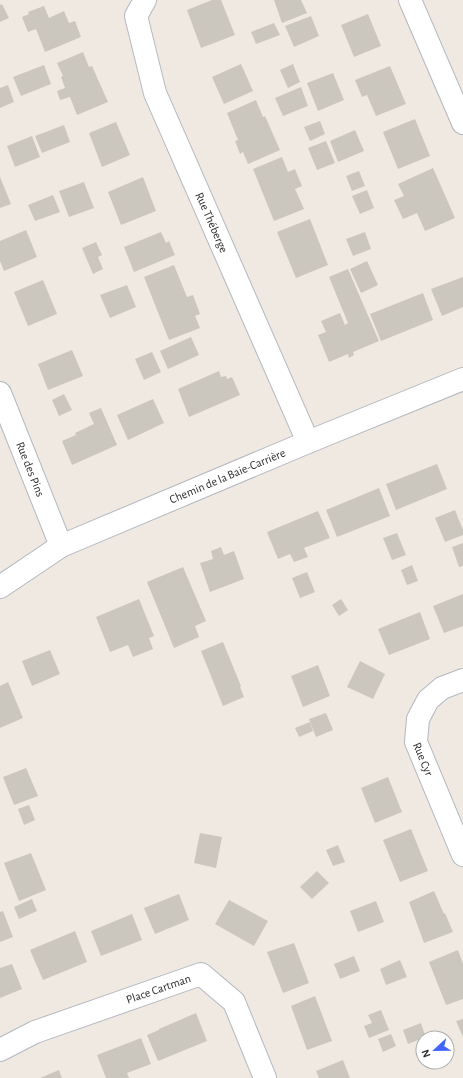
<svg xmlns="http://www.w3.org/2000/svg" width="463" height="1078" viewBox="0 0 463 1078" font-family="'Alegreya Sans',sans-serif">
<rect width="100%" height="100%" fill="#efe9e1"/>
<g fill="#cbc7bf">
<polygon points="212,0 221,0 235,35 201,48 187,10"/>
<polygon points="274,0 301,0 307,13 282,23"/>
<polygon points="2,4 9,18 0,22 0,5"/>
<polygon points="44,6 49,18 64,11 69,23 75,21 81,37 45,52 36,29 28,32 22,17 29,14 28,12"/>
<polygon points="368,14 381,46 354,57 341,25"/>
<polygon points="311,16 319,36 294,47 285,26"/>
<polygon points="274,23 280,35 256,44 251,32"/>
<polygon points="83,52 89,67 92,66 108,102 77,115 70,97 60,100 57,91 65,88 61,77 63,76 57,63"/>
<polygon points="241,64 253,91 224,104 212,77"/>
<polygon points="293,64 300,82 288,88 280,70"/>
<polygon points="44,65 51,84 21,96 13,77"/>
<polygon points="390,66 406,104 376,116 367,95 362,97 355,80"/>
<polygon points="333,73 344,100 318,111 307,83"/>
<polygon points="8,85 14,102 0,108 0,88"/>
<polygon points="301,87 308,106 283,116 275,98"/>
<polygon points="256,100 263,117 265,116 280,150 248,164 243,152 240,154 235,141 238,140 227,113"/>
<polygon points="415,119 430,156 398,169 383,132"/>
<polygon points="320,121 325,134 310,141 304,127"/>
<polygon points="116,122 130,155 102,167 89,133"/>
<polygon points="64,125 70,142 42,153 35,136"/>
<polygon points="355,130 364,151 338,162 330,141"/>
<polygon points="32,136 40,157 15,167 7,146"/>
<polygon points="326,141 335,163 317,170 308,148"/>
<polygon points="282,157 288,172 295,169 302,186 295,189 304,209 274,221 253,169"/>
<polygon points="433,168 455,218 425,231 417,213 403,219 394,200 404,196 398,184"/>
<polygon points="359,171 365,186 352,191 346,176"/>
<polygon points="0,177 11,204 0,208"/>
<polygon points="143,177 156,211 121,225 108,192"/>
<polygon points="84,182 94,208 69,217 59,191"/>
<polygon points="367,190 374,208 360,214 352,196"/>
<polygon points="53,195 60,212 35,221 28,205"/>
<polygon points="310,219 328,265 296,278 277,232"/>
<polygon points="26,230 37,257 4,271 0,261 0,241"/>
<polygon points="161,232 166,243 169,241 175,255 134,272 124,247"/>
<polygon points="365,232 371,249 353,256 346,239"/>
<polygon points="96,242 102,255 98,257 103,269 93,274 82,248"/>
<polygon points="367,261 378,285 361,293 350,269"/>
<polygon points="174,265 187,297 193,295 200,314 195,316 200,328 169,340 144,277"/>
<polygon points="348,269 379,341 353,352 354,355 349,358 348,354 329,362 318,335 326,332 321,321 340,313 345,325 348,323 329,277"/>
<polygon points="463,277 463,307 442,316 431,289"/>
<polygon points="43,280 57,314 28,326 14,292"/>
<polygon points="127,285 136,307 110,318 100,295"/>
<polygon points="423,293 433,320 381,341 370,314"/>
<polygon points="191,337 199,355 168,369 160,351"/>
<polygon points="72,350 83,376 48,390 38,364"/>
<polygon points="152,352 161,372 144,380 135,359"/>
<polygon points="219,371 221,377 226,376 227,379 232,377 240,395 189,417 178,389"/>
<polygon points="64,394 72,410 59,416 52,400"/>
<polygon points="153,399 164,423 128,440 117,415"/>
<polygon points="101,408 117,445 72,465 62,441 76,435 75,433 94,424 89,413"/>
<polygon points="437,464 447,489 396,510 386,484"/>
<polygon points="379,488 390,516 337,537 326,510"/>
<polygon points="455,510 463,530 463,535 445,542 435,518"/>
<polygon points="318,511 330,538 304,548 308,557 294,562 290,554 278,559 267,532"/>
<polygon points="397,533 406,555 392,560 383,538"/>
<polygon points="463,543 463,566 459,567 452,547"/>
<polygon points="221,547 224,555 234,551 244,579 210,592 200,563 213,559 211,551"/>
<polygon points="412,565 418,581 407,585 401,570"/>
<polygon points="183,567 206,621 195,626 199,637 174,648 147,582"/>
<polygon points="307,572 315,592 300,598 292,578"/>
<polygon points="463,594 463,626 444,633 433,606"/>
<polygon points="139,599 154,636 149,638 153,649 133,657 128,645 110,652 96,617"/>
<polygon points="341,599 348,610 339,616 332,605"/>
<polygon points="420,612 430,639 389,655 378,629"/>
<polygon points="223,642 241,686 240,687 244,697 223,706 201,651"/>
<polygon points="50,650 60,674 32,686 22,661"/>
<polygon points="360,661 385,674 373,699 347,687"/>
<polygon points="318,665 330,696 303,707 291,676"/>
<polygon points="8,682 23,718 0,728 0,686"/>
<polygon points="326,713 333,730 316,737 309,719"/>
<polygon points="310,722 313,731 299,737 295,728"/>
<polygon points="26,768 38,796 14,805 3,777"/>
<polygon points="388,777 402,812 375,823 361,788"/>
<polygon points="29,805 35,820 24,825 18,809"/>
<polygon points="411,829 428,871 400,882 383,840"/>
<polygon points="200,833 222,837 216,868 194,863"/>
<polygon points="338,845 345,862 333,866 326,850"/>
<polygon points="31,853 46,890 19,901 4,863"/>
<polygon points="317,871 329,883 312,899 300,887"/>
<polygon points="434,891 444,914 445,913 453,932 424,943 409,902"/>
<polygon points="179,894 189,920 155,934 144,908"/>
<polygon points="32,899 37,911 19,919 14,907"/>
<polygon points="229,900 268,921 254,946 215,924"/>
<polygon points="376,901 384,922 358,932 350,911"/>
<polygon points="3,911 13,937 0,942 0,912"/>
<polygon points="132,914 142,940 101,956 91,931"/>
<polygon points="75,931 87,962 43,980 30,950"/>
<polygon points="294,943 309,983 283,993 267,952"/>
<polygon points="458,950 463,964 463,999 446,1005 429,962"/>
<polygon points="354,956 360,971 340,979 334,964"/>
<polygon points="400,960 407,977 386,985 380,969"/>
<polygon points="12,964 22,989 0,998 0,968"/>
<polygon points="315,996 332,1041 307,1050 291,1006"/>
<polygon points="381,1010 389,1030 369,1038 364,1026 372,1023 368,1015"/>
<polygon points="196,1013 207,1041 158,1061 147,1035 159,1030 159,1029"/>
<polygon points="463,1019 463,1037 456,1021"/>
<polygon points="421,1023 426,1038 423,1038 408,1044 403,1030"/>
<polygon points="391,1034 396,1046 383,1052 378,1039"/>
<polygon points="141,1038 151,1064 127,1073 129,1078 106,1078 97,1055"/>
<polygon points="343,1060 350,1078 319,1078 316,1071"/>
<polygon points="59,1070 62,1078 40,1078"/>
</g>
<g fill="none" stroke-linecap="round" stroke-linejoin="round">
<defs>
<g id="street">
<path id="s1" d="M145,0L136,16L155,93L308,442"/>
<polyline points="410,0 463,123"/>
<path id="s2" d="M0,393L61,546"/>
<path id="s3" d="M0,587L61,546L308,442L463,379"/>
<path id="s4" d="M463,680L442,688L428,700L418,719L416,742L463,855"/>
<path id="s5" d="M0,1050L35,1032L201,974L234,1002L265,1078"/>
</g>
</defs>
<use href="#street" stroke="#b4b7c1" stroke-width="24"/>
<use href="#street" stroke="#fff" stroke-width="22"/>
</g>
<g text-anchor="middle" stroke-width="3.5" stroke-linejoin="round" paint-order="stroke">
<g font-size="12" fill="#2e2e2e" stroke="#fff">
<text dy="4" stroke="none"><textPath href="#s1" startOffset="239">Rue Théberge</textPath></text>
<text dy="4" stroke="none"><textPath href="#s2" startOffset="82">Rue des Pins</textPath></text>
<text dy="4" stroke="none"><textPath href="#s3" startOffset="254">Chemin de la Baie-Carrière</textPath></text>
<text dy="4" stroke="none"><textPath href="#s4" startOffset="104">Rue Cyr</textPath></text>
<text dy="4" stroke="none"><textPath href="#s5" startOffset="170">Place Cartman</textPath></text>
</g>
</g>
<g transform="translate(435 1050) rotate(248)"><circle r="19" fill="#ffffff" stroke="#ababab"/>
<path d="M0-3L7 15L0 10L-7 15Z" fill="#4264fb"/>
<text y="-6" font-size="11" font-weight="bold" text-anchor="middle" fill="#2e2e2e">N</text>
</g>
</svg>
